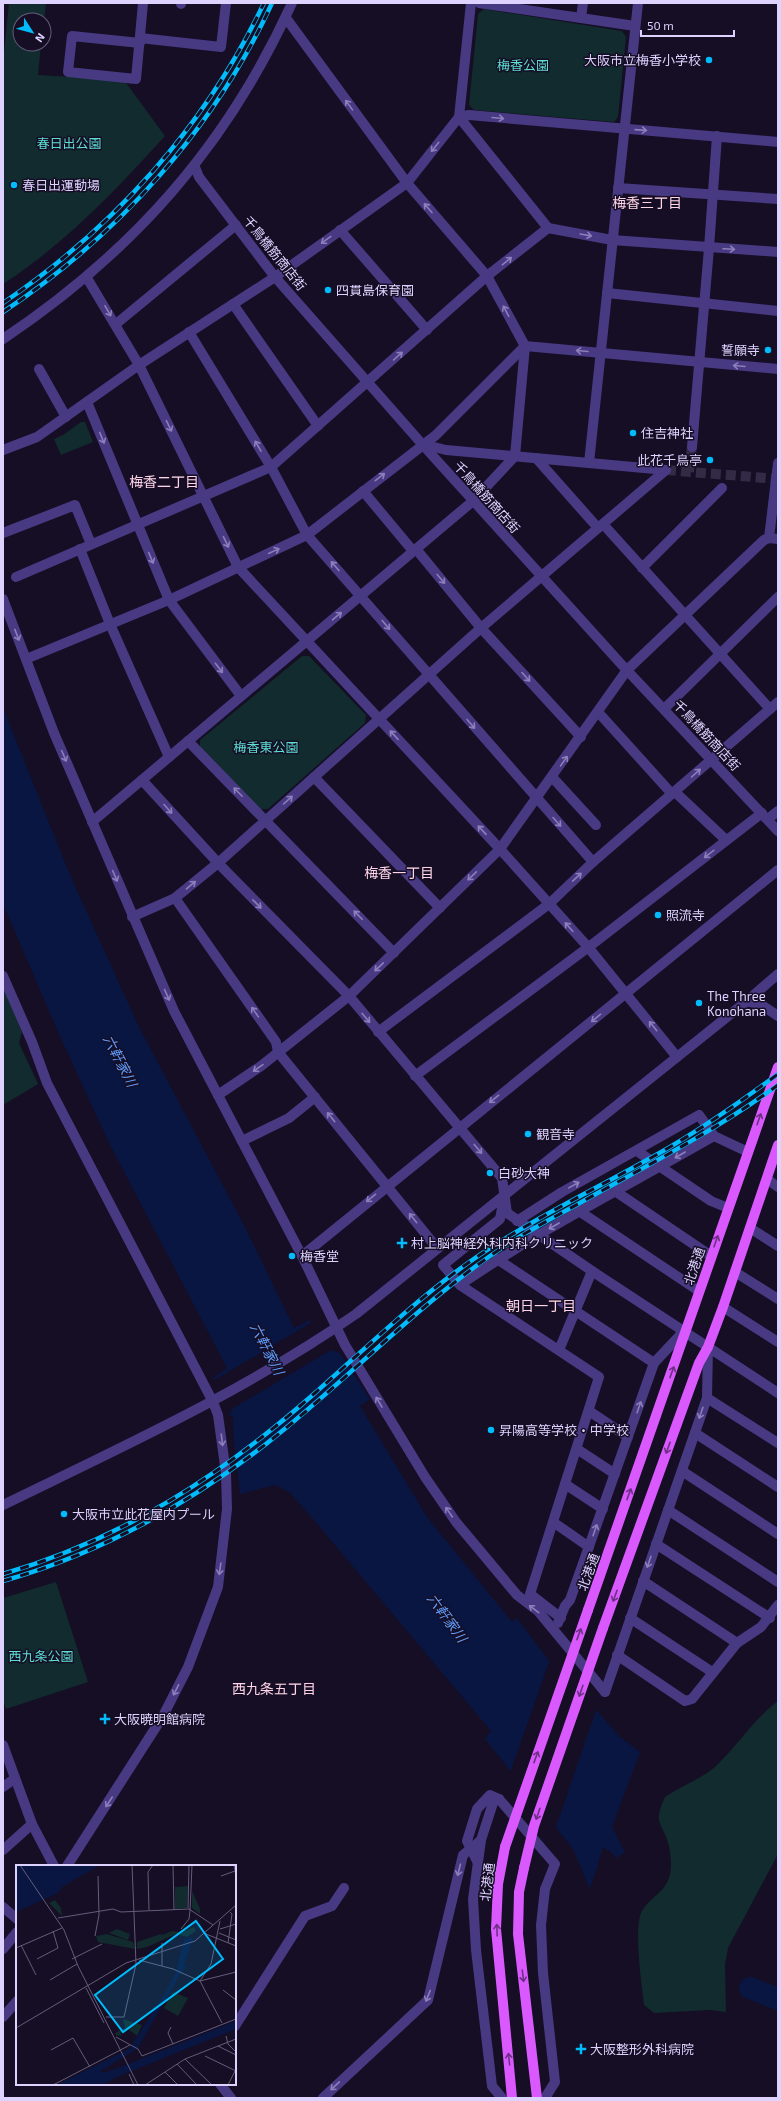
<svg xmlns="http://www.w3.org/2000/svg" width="781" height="2101" viewBox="0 0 781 2101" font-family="'Exo 2','Noto Sans JP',sans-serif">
<rect width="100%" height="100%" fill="#150e24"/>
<g fill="#112b2e">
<path d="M9,3H46L44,22V20H20V44H41L38,75L124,80L165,136C116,190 65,244 3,284V62Z"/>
<polygon points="484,9 622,31 626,37 618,117 614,122 474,110 469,105 478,14"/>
<polygon points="81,422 85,422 93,442 61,455 54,439 63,435"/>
<polygon points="302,656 309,656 366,715 365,723 268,809 259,809 200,748 200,740"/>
<polygon points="3,987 22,1032 19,1043 38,1084 3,1105"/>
<polygon points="56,1582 88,1682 6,1709 3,1700 3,1598"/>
<path d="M778,1701V1854L728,1948L725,1965L726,2012L710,2010L654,2013L644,2005C642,1986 633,1926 642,1911C653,1893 669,1893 671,1867C671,1858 670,1846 666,1837C664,1831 660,1826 659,1820C658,1812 662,1804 665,1797C682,1785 701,1780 717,1765C738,1745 754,1719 778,1701Z"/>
</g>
<polygon fill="#0a1642" points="3,708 70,875 139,1027 245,1227 294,1328 310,1320 330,1350 340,1353 370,1399 360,1406 427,1517 512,1622 517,1618 550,1662 593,1706 619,1736 640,1752 612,1827 625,1852 617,1858 610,1851 603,1848 590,1889 573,1849 485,1739 491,1731 308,1513 289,1492 275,1485 240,1494 234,1443 233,1416 228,1415 232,1410 213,1378 227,1368 109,1143 59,1034 3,904"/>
<g fill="#150e24">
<polygon points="314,1321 331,1350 230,1410 213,1381"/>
<polygon points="550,1659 597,1707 555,1830 510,1773"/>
</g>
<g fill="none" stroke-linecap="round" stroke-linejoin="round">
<polyline stroke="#0a1642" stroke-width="22" points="750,1988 778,1999"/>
<g stroke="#332b45" stroke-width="10" stroke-dasharray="10 5" stroke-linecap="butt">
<polyline points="666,470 778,479"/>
<polyline points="689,472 692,447"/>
</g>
<g stroke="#483983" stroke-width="10">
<polyline points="479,3 635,26"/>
<polyline points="181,4 181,3"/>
<polyline points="581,18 583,3"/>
<polyline points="140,38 221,47 226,3"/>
<polyline points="140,43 72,36 68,72 136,79 143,3"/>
<polyline points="459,117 548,228 612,240 778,252"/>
<polyline points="459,117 469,115 778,142"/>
<polyline points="195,167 199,177 275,277 422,444 622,665 778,831"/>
<polyline points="618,188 778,199"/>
<polyline points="340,230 427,330"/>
<polyline points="87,278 139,365 238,567 500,849 588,947 677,1057"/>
<polyline points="607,293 778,311"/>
<polyline points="233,304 318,426"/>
<polyline points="116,324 236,225"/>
<polyline points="189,332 271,467 307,535 593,862"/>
<path d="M3,339C133,252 227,146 292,3"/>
<polyline points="525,346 778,369"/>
<polyline points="39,369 66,417"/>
<polyline points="87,402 169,600 241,696"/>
<polyline points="422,444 446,450 666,470"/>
<polyline points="692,447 709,248 717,136"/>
<polyline points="3,450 37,437 139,365 275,277 407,183 459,117 471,3"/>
<polyline points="536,458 598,528"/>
<polyline points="589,463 638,3"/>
<polyline points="363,491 413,551"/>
<polyline points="603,524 770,709"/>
<polyline points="3,533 75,505 91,544"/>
<polyline points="769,538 778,463"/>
<polyline points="80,549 110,624 169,757"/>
<polyline points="416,549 481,628 581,737"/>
<polyline points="642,568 722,488"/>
<polyline points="16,577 271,467 487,276 548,228"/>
<polyline points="3,599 54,733 174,1011 302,1256 345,1345 425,1477 456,1522 517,1595 538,1611 605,1692"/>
<polyline points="26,659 169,600 307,535 436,435 525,346"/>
<polyline points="664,709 778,597"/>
<polyline points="598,712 672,794"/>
<polyline points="188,741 394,953"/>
<polyline points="314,777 440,908"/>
<polyline points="552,777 596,825"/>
<polyline points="142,780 218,863 349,996 459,1127 502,1178 507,1213 592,1271 778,1393"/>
<polyline points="675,792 726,840"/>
<polyline points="768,819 778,811"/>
<polyline points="92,822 473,501 515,456 525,346 487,276 407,183 286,18"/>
<polyline points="175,898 276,1042 278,1052 437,1248"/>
<polyline points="132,917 175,898 218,863 481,628 666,470"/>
<polyline points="3,976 32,1042 47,1083 213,1402 218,1415 226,1473 227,1509 218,1587 188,1667 163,1716 67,1866"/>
<polyline points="747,1001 763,1006 778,1016"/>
<polyline points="378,1032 549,904 593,862 778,702"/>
<polyline points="415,1076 594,943 762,813"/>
<polyline points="218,1095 261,1066 349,996 500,849 627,670 764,540 769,538 778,539"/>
<polyline points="242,1141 289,1118 315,1097"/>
<polyline points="637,1151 711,1201 728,1208"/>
<polyline points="767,1179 778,1187"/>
<polyline points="615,1191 711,1256"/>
<polyline points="503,1202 500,1219 443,1265 460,1285 599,1377 530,1594 561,1618"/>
<polyline points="579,1211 699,1291"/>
<polyline points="517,1221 562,1192 699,1115 714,1136 748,1152"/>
<polyline points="750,1228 778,1246"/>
<polyline points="302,1256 778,870"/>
<polyline points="497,1259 654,1363"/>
<polyline points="735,1272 778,1299"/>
<path d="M460,1285C541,1229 629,1185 714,1136"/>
<polyline points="723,1307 778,1342"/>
<polyline points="559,1350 592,1271"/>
<polyline points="707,1398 778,1443"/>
<polyline points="589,1411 628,1437"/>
<polyline points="695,1433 778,1487"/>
<polyline points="577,1449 615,1474"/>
<polyline points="682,1471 778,1534"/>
<polyline points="565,1484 603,1509"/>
<path d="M3,1505C124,1446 245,1391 356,1314L747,1001L778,974"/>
<polyline points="668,1510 778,1582"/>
<polyline points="553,1522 589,1547"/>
<polyline points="656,1544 770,1618"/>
<polyline points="643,1581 737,1643"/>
<polyline points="630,1618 712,1672"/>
<polyline points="558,1623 565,1606 570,1600 654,1363 684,1331"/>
<polyline points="617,1655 685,1701 692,1699 737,1643 761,1627 778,1605"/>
<polyline points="605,1692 707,1398 708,1347"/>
<polyline points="3,1745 32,1824 54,1866"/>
<polyline points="3,1787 14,1779"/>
<polyline points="499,1799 494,1800 481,1840 473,1899 476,1950 492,2086 502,2098"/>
<polyline points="3,1850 32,1824"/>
<polyline points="478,1863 467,1841 477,1809 490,1795 499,1799 555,1864 545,1889 541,1925 543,1973 555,2082 545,2098"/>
<polyline points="3,1907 17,1919"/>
<polyline points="3,1949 17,1932"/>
<polyline points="3,2017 17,2001"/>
<polyline points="235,2026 305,1916 332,1906 344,1888"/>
<polyline points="220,2084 231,2098"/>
<polyline points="323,2098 428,2000 463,1855 481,1840"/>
</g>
<g stroke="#da59fe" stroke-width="10">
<polyline points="588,1610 778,1067"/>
<polyline points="603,1628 699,1363 708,1347 723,1307 778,1145"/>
<polyline points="505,1847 498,1884 496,1929 512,2098"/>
<polyline points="524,1868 519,1892 518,1934 537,2098"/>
</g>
<defs>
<g id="rail">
<path d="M3,303C115,227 206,125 264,3"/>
<path d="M3,312C118,236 215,128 272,3"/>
<path d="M3,1574C123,1539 222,1475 315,1393C365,1349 413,1302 468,1263C532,1218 603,1186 670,1147C707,1125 743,1100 778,1074"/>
<path d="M3,1581C99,1554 187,1505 266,1444C343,1384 410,1312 490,1256C518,1236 549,1220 578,1204C646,1166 715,1131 778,1085"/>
</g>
</defs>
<use href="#rail" stroke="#01bcfc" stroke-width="4.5"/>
<use href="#rail" stroke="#150e24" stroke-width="3" stroke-dasharray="9" stroke-linecap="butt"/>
<g stroke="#da59fe" stroke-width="10">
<polyline points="505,1847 588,1610"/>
<polyline points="524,1868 534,1826 603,1628"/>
</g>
</g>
<defs><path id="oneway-shaft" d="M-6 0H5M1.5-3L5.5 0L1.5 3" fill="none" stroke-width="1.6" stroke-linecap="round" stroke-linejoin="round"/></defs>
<g stroke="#8c7ebb">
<use href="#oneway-shaft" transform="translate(349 105) rotate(-126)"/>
<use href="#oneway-shaft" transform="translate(498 118) rotate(5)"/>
<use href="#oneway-shaft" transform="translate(641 130) rotate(4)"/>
<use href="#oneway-shaft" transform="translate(435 147) rotate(129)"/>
<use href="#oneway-shaft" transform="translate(428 208) rotate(-131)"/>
<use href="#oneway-shaft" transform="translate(586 235) rotate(10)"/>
<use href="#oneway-shaft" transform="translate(326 240) rotate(144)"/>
<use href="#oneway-shaft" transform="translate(729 249) rotate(3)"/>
<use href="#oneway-shaft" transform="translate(507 261) rotate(-39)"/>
<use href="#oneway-shaft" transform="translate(108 311) rotate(60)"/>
<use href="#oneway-shaft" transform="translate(506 311) rotate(-118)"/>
<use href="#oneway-shaft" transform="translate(582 351) rotate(-175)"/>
<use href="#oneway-shaft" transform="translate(398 356) rotate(-42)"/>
<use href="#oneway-shaft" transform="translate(739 366) rotate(-175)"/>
<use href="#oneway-shaft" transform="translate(169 426) rotate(64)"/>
<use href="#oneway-shaft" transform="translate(102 438) rotate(68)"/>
<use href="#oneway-shaft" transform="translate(258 446) rotate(-121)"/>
<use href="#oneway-shaft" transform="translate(380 477) rotate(-38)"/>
<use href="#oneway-shaft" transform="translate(226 542) rotate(64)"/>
<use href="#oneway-shaft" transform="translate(274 551) rotate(-25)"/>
<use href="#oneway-shaft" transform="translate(151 558) rotate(67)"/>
<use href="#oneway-shaft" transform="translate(335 566) rotate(-131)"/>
<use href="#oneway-shaft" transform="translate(441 579) rotate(50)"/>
<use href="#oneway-shaft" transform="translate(337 616) rotate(-40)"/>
<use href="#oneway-shaft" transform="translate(386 625) rotate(50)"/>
<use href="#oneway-shaft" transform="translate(17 635) rotate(69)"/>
<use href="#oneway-shaft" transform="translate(219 668) rotate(53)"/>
<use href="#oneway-shaft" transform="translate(526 677) rotate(48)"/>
<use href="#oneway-shaft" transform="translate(471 724) rotate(49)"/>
<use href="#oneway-shaft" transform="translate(394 735) rotate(-133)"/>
<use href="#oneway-shaft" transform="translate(64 756) rotate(67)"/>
<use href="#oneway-shaft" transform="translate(564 761) rotate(-55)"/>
<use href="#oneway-shaft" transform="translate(696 773) rotate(-42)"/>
<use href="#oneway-shaft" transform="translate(238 792) rotate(-135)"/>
<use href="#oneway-shaft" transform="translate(288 800) rotate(-42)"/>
<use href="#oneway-shaft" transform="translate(168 809) rotate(48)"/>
<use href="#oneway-shaft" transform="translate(557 822) rotate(48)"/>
<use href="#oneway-shaft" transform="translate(482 830) rotate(-133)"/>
<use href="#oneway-shaft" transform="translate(709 854) rotate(142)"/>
<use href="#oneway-shaft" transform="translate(115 876) rotate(67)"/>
<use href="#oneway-shaft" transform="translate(472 876) rotate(136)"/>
<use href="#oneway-shaft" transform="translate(577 877) rotate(-43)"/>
<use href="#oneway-shaft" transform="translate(191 885) rotate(-40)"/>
<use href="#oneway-shaft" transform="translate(257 904) rotate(45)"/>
<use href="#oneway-shaft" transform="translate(358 915) rotate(-134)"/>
<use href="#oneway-shaft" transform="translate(569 927) rotate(-132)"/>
<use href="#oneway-shaft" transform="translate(379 967) rotate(137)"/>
<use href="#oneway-shaft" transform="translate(167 995) rotate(66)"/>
<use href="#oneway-shaft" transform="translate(255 1012) rotate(-125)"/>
<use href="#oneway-shaft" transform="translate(366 1018) rotate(50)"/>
<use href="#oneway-shaft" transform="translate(596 1018) rotate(141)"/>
<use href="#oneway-shaft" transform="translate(653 1026) rotate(-129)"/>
<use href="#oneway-shaft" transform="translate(258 1068) rotate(145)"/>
<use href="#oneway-shaft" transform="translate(494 1099) rotate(141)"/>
<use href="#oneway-shaft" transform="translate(331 1117) rotate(-129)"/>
<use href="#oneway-shaft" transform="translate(478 1149) rotate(50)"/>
<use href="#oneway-shaft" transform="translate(680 1155) rotate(150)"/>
<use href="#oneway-shaft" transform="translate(574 1185) rotate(-29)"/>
<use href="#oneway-shaft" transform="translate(371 1198) rotate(141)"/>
<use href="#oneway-shaft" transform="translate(413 1218) rotate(-129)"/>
<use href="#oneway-shaft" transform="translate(554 1226) rotate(150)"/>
<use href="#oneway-shaft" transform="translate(379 1402) rotate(-121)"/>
<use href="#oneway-shaft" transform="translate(639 1407) rotate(-71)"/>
<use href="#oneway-shaft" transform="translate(701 1413) rotate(109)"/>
<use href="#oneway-shaft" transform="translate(222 1440) rotate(83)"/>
<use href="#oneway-shaft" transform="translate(449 1512) rotate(-124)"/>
<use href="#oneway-shaft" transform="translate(595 1530) rotate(-71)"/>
<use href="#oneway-shaft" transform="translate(649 1562) rotate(109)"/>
<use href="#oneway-shaft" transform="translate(220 1569) rotate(98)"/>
<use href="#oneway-shaft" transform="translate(534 1609) rotate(-143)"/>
<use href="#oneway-shaft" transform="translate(176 1690) rotate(117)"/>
<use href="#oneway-shaft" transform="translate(109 1802) rotate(123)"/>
<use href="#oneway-shaft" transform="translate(459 1870) rotate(104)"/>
<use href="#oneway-shaft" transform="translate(428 1996) rotate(112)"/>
<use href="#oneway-shaft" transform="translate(335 2086) rotate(137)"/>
</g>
<g stroke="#6e3086">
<use href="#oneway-shaft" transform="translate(759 1119) rotate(-71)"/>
<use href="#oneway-shaft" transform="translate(716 1241) rotate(-71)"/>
<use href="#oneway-shaft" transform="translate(672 1372) rotate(-70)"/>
<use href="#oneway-shaft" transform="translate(668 1448) rotate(110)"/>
<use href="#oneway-shaft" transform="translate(629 1494) rotate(-70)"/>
<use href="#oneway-shaft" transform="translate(615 1596) rotate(110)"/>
<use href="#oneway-shaft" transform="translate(579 1634) rotate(-70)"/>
<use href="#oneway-shaft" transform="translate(581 1691) rotate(109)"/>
<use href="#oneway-shaft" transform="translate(536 1757) rotate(-70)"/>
<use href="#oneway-shaft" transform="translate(538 1814) rotate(109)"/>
<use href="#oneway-shaft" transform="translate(497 1930) rotate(-92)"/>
<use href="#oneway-shaft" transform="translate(523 1976) rotate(83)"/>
<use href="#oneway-shaft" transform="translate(509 2059) rotate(-96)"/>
</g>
<g fill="#01bcfc" stroke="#150e24" stroke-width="1.5">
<circle cx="709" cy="60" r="4"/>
<circle cx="14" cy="185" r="4"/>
<circle cx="328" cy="290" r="4"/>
<circle cx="768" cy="350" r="4"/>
<circle cx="633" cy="433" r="4"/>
<circle cx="710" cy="460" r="4"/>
<circle cx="658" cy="915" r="4"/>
<circle cx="699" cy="1003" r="4"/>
<circle cx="528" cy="1134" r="4"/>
<circle cx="490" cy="1173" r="4"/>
<path d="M400 1237h4v4h4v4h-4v4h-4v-4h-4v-4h4z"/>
<circle cx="292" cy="1256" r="4"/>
<circle cx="491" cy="1430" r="4"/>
<circle cx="64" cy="1514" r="4"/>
<path d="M103 1713h4v4h4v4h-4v4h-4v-4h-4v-4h4z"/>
<path d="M579 2043h4v4h4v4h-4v4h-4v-4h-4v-4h4z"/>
</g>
<g text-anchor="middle" stroke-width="3" stroke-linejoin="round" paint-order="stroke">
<g font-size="13" fill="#ded2ff" stroke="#150e24" text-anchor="start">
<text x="701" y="65" text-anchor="end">大阪市立梅香小学校</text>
<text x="22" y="190">春日出運動場</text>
<text x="336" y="295">四貫島保育園</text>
<text x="760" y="355" text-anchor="end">誓願寺</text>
<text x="641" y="438">住吉神社</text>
<text x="702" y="465" text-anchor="end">此花千鳥亭</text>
<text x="666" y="920">照流寺</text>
<text x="707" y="1001">The Three<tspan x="707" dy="15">Konohana</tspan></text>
<text x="536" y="1139">観音寺</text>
<text x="498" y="1178">白砂大神</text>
<text x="411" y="1248">村上脳神経外科内科クリニック</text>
<text x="300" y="1261">梅香堂</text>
<text x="499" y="1435">昇陽高等学校・中学校</text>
<text x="72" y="1519">大阪市立此花屋内プール</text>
<text x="114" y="1724">大阪暁明館病院</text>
<text x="590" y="2054">大阪整形外科病院</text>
</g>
<g font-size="13" fill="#5ddfd3" stroke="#150e24">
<text x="523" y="70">梅香公園</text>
<text x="69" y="148">春日出公園</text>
<text x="266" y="752">梅香東公園</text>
<text x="41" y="1661">西九条公園</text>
</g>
<g font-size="13" fill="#ded2ff" stroke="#150e24">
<text transform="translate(275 253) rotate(51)" y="5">千鳥橋筋商店街</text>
<text transform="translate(487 497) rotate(48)" y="5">千鳥橋筋商店街</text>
<text transform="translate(707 735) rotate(47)" y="5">千鳥橋筋商店街</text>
<text transform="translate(694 1266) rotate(-71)" y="5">北港通</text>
<text transform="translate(588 1572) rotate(-70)" y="5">北港通</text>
<text transform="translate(487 1882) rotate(-83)" y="5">北港通</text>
</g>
<g font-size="14" fill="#ffd4e8" stroke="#150e24">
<text x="647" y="208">梅香三丁目</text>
<text x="164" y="487">梅香二丁目</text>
<text x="399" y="878">梅香一丁目</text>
<text x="541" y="1311">朝日一丁目</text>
<text x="274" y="1694">西九条五丁目</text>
</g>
<g font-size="14" font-style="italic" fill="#609dfe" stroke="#150e24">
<text transform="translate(120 1061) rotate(63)" y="5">六軒家川</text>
<text transform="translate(267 1349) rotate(63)" y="5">六軒家川</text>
<text transform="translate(447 1618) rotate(54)" y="5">六軒家川</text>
</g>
</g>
<g transform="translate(16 1865)">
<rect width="220" height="220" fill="#150e24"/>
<path d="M172,21L171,43L159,44V22ZM176,26L184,44V49L176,43ZM39,35L45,43L46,51L33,38ZM178,62L180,66L171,72L160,69L131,82L121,84V77L145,69L146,70L156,66L163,67L162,69ZM101,64L114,69L112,75L93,68ZM91,69L117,77L119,84L82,77L80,71ZM157,127L172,133L162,151L148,143ZM107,154L126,160L121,171L112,164L104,168L106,171L100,170L99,168L109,163Z" fill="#112b2e"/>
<path d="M0,0H84L46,22L42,28L0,47ZM174,72L177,73L168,99L170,103L164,109L122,183L85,206L87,208L110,200L220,156V164L103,211L87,220H41L113,184L151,125L160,107L168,75Z" fill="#0a1642"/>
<path fill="none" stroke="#655c7c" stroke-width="1" d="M4,0L48,65L62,101L122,220M157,0L158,45M218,0L220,12M205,11L219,6M172,43L173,0M133,45L132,7L137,0M174,46L176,0M42,53L97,44L105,47L173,44L197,60M165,64L173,54L174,46M204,64L220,59M203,68L220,75M190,69L220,81M79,71L83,50L82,11M146,78V101M212,78L216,49L214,47M5,80L20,110M0,83L46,63M21,94L42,83L37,66M56,94L86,79M123,95L157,104L184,116L206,158M34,115L61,99M184,116L195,99L204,56M184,116L220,107M70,123L88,158M207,125L220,135M90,152H108L120,99L116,0M155,162L152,168L157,179M0,163L110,98L179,76L220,40M210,171L212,179L220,187M100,172L122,184L126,191L220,154M202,181L220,190M35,185L57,173L74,202M189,191L220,206M169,194L196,220M161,199L181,220M149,207L162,220M113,209L118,220M37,220L114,180M129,220L169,194L220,174M212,220L220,204"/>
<path fill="#01bcfc" fill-opacity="0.15" stroke="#01bcfc" stroke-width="2" d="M180,56L207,94L107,167L79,130Z"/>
<rect width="220" height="220" fill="none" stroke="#ded2ff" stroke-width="2"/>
</g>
<rect width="781" height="2101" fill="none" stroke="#ded2ff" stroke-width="8"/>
<g transform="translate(32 32) rotate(126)"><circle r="19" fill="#150e24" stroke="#655c7c"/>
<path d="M0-3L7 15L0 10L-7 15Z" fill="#01bcfc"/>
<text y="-6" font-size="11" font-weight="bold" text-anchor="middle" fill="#ded2ff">N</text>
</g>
<path d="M641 30v6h93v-6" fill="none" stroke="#ded2ff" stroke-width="2"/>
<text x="647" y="30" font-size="12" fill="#ded2ff" stroke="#150e24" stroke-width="3" paint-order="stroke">50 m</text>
</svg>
